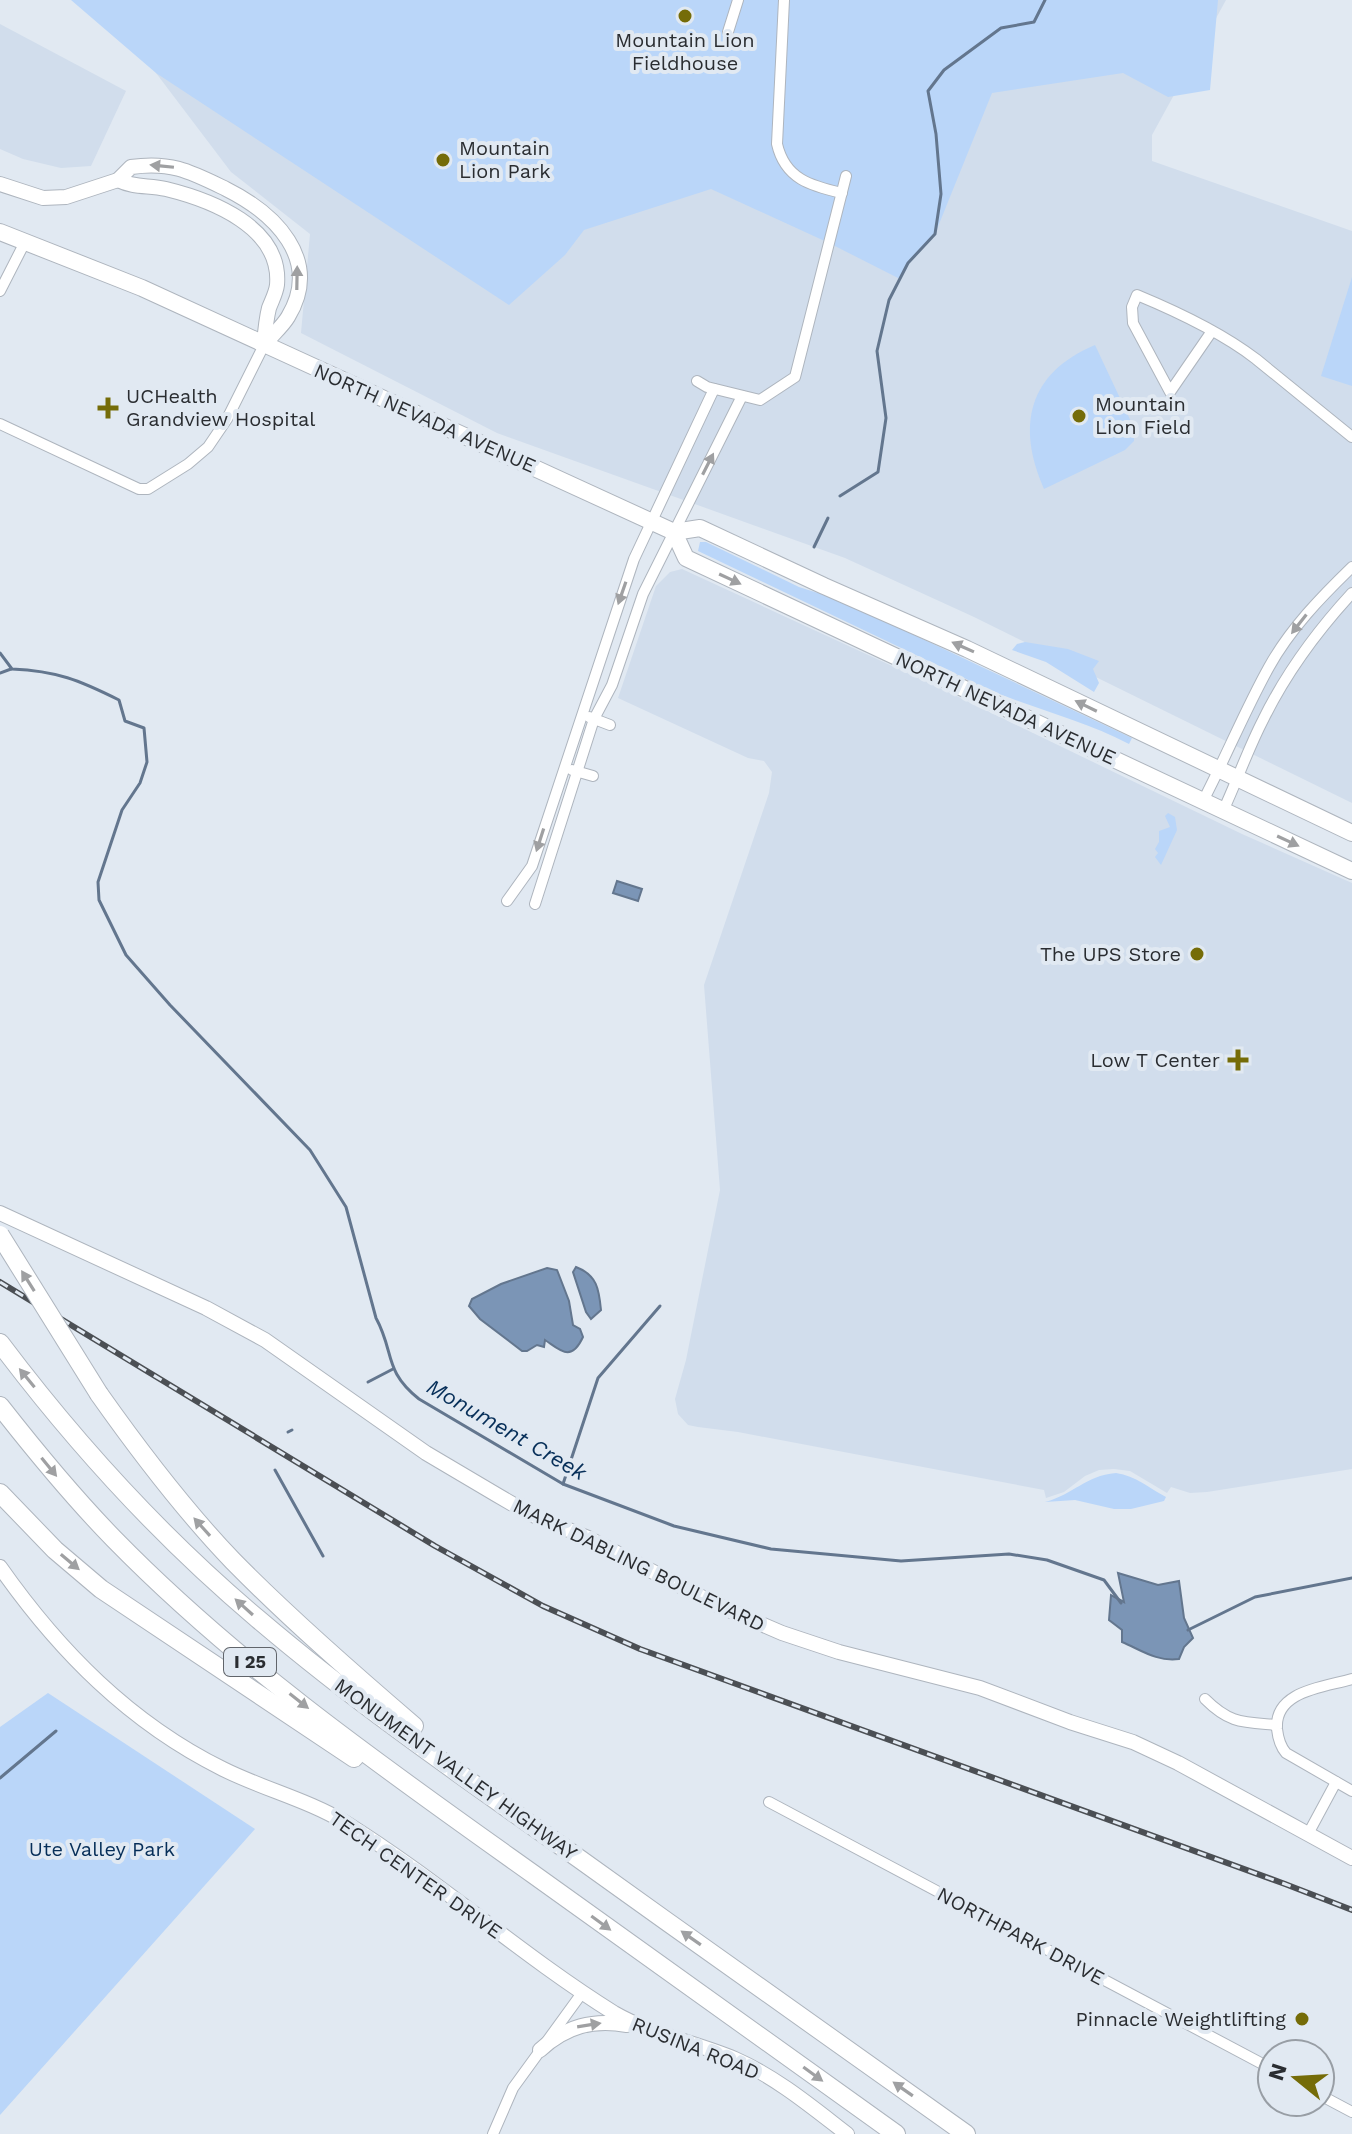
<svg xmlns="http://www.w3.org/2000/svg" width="1352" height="2134" viewBox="0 0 1352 2134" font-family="'Work Sans',sans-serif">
<rect width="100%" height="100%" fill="#e1e9f2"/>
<g fill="#d1ddec">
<polygon points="180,0 1226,0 1152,135 1152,161 1352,231 1352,803 974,617 845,558 497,433 301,333 310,234 231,172 156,73"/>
<polygon points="0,24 126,91 91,166 61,168 23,159 0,149"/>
<polygon points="682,569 942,689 1242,834 1352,883 1352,1469 1207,1492 1190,1493 1171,1487 1167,1493 1130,1471 1114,1469 1099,1470 1085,1476 1064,1492 1046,1498 1044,1490 738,1432 698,1427 688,1425 678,1414 675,1399 686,1360 720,1190 704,985 769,793 772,772 764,761 748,758 618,698 656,586 670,572"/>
</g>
<g fill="#bad6f9">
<polygon points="71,0 1218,0 1210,90 1168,97 1123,73 992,93 935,234 908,263 900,279 829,243 711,189 584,230 565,255 509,305 156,73"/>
<polygon points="1352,277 1352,386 1321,376"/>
<path d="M1095,345L1134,428V441L1125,450L1044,489C1016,426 1028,373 1095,345Z"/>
<path d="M700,542H706L799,587L840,600L1132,738L1129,744C1083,720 1033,709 985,688L698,551Z"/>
<polygon points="1025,642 1068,649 1099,661 1093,669 1099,683 1094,692 1046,662 1012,650 1017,644"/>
<polygon points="1168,813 1175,817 1177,830 1161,865 1155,857 1158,853 1155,849 1159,842 1159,831 1170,827 1165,816"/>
<path d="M1116,1473C1136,1476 1149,1488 1166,1497L1164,1501L1131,1509H1114L1075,1500L1045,1502C1075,1494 1084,1476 1116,1473Z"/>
<polygon points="48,1693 255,1829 0,2115 0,1727"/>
</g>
<g fill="#7b95b6" stroke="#63768e" stroke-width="2">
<polygon points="617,881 642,889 638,901 613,893"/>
<path d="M576,1267C597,1275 599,1289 601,1310L591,1319L586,1312L573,1272Z"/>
<path d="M547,1268L557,1270L569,1301L573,1325L580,1329L583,1337C571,1363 560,1350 545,1340L544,1347L537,1345L527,1351H522L480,1319L469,1306L472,1299L501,1284Z"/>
<path d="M1118,1573L1158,1585L1179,1581L1184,1618L1193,1638L1184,1647L1179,1659C1157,1662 1141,1650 1122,1642V1630L1109,1620L1111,1595L1124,1602Z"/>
</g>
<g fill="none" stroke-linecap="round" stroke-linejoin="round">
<g stroke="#63768e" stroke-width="3">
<polyline points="840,496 878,472 886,418 877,351 889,300 908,263 935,234 941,194 936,134 928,91 944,70 1001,28 1034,22 1045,0"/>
<polyline points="814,547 828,518"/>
<path d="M0,653L12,669C57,671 79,680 119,700L125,721L144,728L147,762L140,783L122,810L98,882L99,900L126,955L170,1005L310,1150L346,1207L376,1318C395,1353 383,1370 419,1399L563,1484L674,1526L771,1549L901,1561L1009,1554L1047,1560L1104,1580L1121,1603"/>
<polyline points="0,673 11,669"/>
<polyline points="368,1382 393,1369"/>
<polyline points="288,1432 292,1430"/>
<polyline points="275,1470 323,1556"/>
<polyline points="563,1484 598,1378 660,1306"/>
<polyline points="1188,1630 1255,1597 1352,1578"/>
<polyline points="0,1778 56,1731"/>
</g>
<defs>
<g id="street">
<path d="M784,0L777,144C785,179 811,186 842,193"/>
<polyline points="728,32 738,0"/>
<polyline points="0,291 25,242"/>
<path d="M1212,331L1170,392L1133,323L1132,307L1137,295C1178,312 1221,332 1256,359C1288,385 1320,411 1352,437"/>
<polyline points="697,381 707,387 760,400 795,377 846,176"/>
<polyline points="0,424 139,489 148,489 188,464 208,447 227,419 264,345"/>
<polyline points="589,717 610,725"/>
<polyline points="572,770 593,776"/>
<path d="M1203,801C1226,757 1245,710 1269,667C1290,629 1321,597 1352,567"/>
<path d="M1223,811C1237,781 1248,749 1263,720C1286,673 1317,631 1352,593"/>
<polyline points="507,901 532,866 634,559 714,389"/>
<polyline points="535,904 594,719 612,685 643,594 742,396"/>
<path d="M1352,1679C1326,1687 1274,1690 1277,1729C1278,1738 1280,1746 1286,1753L1352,1791"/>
<path d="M1205,1699C1230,1724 1243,1722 1277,1725"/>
<polyline points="769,1802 1272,2069"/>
<polyline points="1308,1834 1336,1782"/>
<polyline points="1320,2095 1352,2112"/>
<polyline points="493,2134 513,2088 582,1993"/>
</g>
<g id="secondary">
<path d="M118,180C134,188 149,185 166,189C211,200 282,227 277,285C276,293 272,300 269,308C266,320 265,332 264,344"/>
<path d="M0,184L43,198L66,197L118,180L131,167C171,161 191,172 226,189C274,213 323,259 288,317C282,327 271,336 264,345"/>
<polyline points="0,1213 206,1308 265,1340 426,1453 497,1495 528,1513 588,1538 715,1604 782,1633 839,1652 980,1688 1070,1722 1133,1742 1178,1763 1352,1858"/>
<path d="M0,1567C59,1651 130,1723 223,1769C263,1789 308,1800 346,1823C439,1881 521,1955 614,2013C652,2035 695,2042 735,2059C776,2077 812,2107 847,2134"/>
<path d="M540,2050C566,2026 593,2019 627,2025"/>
</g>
<g id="primary">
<polyline points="0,232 142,288 674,532 700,528 824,586 967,649 1352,833"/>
<polyline points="674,532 686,558 1352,871"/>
</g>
<g id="highway">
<path d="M0,1343C76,1444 162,1538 258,1619C360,1706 472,1783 581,1860C709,1952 838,2043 966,2134"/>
<path d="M99,1394C140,1452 184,1510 233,1561C290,1619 352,1673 414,1726"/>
<path d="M0,1406C36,1452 73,1497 114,1539C239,1667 387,1770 533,1874C654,1960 775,2047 896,2134"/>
<polyline points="0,1493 55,1550 101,1589 354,1758"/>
</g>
</defs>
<use href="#street" stroke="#aeb5be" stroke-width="12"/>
<use href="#secondary" stroke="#aeb5be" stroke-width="16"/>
<use href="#primary" stroke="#aeb5be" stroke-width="18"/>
<use href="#highway" stroke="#aeb5be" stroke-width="20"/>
<use href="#street" stroke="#fff" stroke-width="10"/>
<use href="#secondary" stroke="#fff" stroke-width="14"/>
<use href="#primary" stroke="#fff" stroke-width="16"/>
<use href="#highway" stroke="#fff" stroke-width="18"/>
<defs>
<polyline id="rail" points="0,1282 435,1546 543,1606 640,1649 1285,1884 1352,1910"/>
</defs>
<use href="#rail" stroke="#4b4f54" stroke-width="6"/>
<use href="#rail" stroke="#e1e9f2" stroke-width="3" stroke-dasharray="9" stroke-linecap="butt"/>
<defs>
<polyline id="highway-bridge" points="0,1235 99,1394"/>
</defs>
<use href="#highway-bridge" stroke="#aeb5be" stroke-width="20" stroke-linecap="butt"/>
<use href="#highway-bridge" stroke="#fff" stroke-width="18"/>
</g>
<defs><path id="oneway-solid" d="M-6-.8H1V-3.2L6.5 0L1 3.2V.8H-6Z" transform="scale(2)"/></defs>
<g fill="#9fa0a2">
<use href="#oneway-solid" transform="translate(162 166) rotate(-174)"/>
<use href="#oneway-solid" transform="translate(297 278) rotate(-89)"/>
<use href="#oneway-solid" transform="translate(708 464) rotate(-63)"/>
<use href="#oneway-solid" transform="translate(730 579) rotate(25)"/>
<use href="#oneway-solid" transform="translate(622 593) rotate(109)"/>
<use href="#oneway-solid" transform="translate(1299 624) rotate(128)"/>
<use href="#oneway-solid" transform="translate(963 647) rotate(-156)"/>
<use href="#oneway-solid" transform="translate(1086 706) rotate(-154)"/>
<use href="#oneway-solid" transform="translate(540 840) rotate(108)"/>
<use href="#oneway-solid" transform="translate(1288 841) rotate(25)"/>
<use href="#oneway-solid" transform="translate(28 1281) rotate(-122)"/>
<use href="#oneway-solid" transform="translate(27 1378) rotate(-129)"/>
<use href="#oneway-solid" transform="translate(49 1467) rotate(51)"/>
<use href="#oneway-solid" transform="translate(202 1527) rotate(-132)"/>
<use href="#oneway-solid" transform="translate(70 1562) rotate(40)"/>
<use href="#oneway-solid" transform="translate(244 1607) rotate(-138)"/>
<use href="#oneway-solid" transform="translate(299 1701) rotate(38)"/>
<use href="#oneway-solid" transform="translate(601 1923) rotate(36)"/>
<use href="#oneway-solid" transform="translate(691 1938) rotate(-145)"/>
<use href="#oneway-solid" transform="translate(589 2025) rotate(-9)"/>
<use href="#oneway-solid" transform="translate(813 2074) rotate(36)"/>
<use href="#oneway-solid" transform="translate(903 2089) rotate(-145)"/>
</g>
<g fill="#756c08" stroke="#e1e9f2" stroke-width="3">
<circle cx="685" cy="16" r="8"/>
<circle cx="443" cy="160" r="8"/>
<path d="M104 396h8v8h8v8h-8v8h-8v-8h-8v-8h8z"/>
<circle cx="1079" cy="416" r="8"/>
<circle cx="1197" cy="954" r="8"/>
<path d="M1234 1048h8v8h8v8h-8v8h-8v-8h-8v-8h8z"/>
<circle cx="1302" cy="2019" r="8"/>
</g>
<g text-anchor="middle" stroke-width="8" stroke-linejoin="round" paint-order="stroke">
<rect fill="#e1e9f2" stroke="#61656b" stroke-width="2" x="224" y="1648" width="52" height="28" rx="6"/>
<g font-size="18" font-weight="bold" fill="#2a2d31">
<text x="250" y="1668">I 25</text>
</g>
<g font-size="20" fill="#2a2d31" stroke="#e1e9f2" text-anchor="start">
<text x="685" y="47" text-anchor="middle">Mountain Lion<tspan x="685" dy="23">Fieldhouse</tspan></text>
<text x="459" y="155">Mountain<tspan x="459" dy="23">Lion Park</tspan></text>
<text x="126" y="403">UCHealth<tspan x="126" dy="23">Grandview Hospital</tspan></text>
<text x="1095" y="411">Mountain<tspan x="1095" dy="23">Lion Field</tspan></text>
<text x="1181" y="961" text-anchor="end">The UPS Store</text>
<text x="1220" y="1067" text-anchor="end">Low T Center</text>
<text x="1286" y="2026" text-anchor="end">Pinnacle Weightlifting</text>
</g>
<g font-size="20" fill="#2a2d31" stroke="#e1e9f2">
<text transform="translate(425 418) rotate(24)" y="7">NORTH NEVADA AVENUE</text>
<text transform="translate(1006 708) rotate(25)" y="7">NORTH NEVADA AVENUE</text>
<text transform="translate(639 1565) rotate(26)" y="7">MARK DABLING BOULEVARD</text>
<text transform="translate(456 1769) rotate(36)" y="7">MONUMENT VALLEY HIGHWAY</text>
<text transform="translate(416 1875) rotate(35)" y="7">TECH CENTER DRIVE</text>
<text transform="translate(1021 1936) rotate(28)" y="7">NORTHPARK DRIVE</text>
<text transform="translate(696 2048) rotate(22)" y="7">RUSINA ROAD</text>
</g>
<g font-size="20" fill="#062e58" stroke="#e1e9f2">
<text x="102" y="1856">Ute Valley Park</text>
</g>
<g font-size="22" font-style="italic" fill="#072f59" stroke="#e1e9f2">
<text transform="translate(507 1429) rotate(30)" y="8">Monument Creek</text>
</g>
</g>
<g transform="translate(1296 2078) rotate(288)"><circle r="38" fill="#e1e9f2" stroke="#989ea5" stroke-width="2"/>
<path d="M0-6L14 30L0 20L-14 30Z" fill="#756c08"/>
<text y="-12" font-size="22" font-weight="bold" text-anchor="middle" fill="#2a2d31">N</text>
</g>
</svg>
